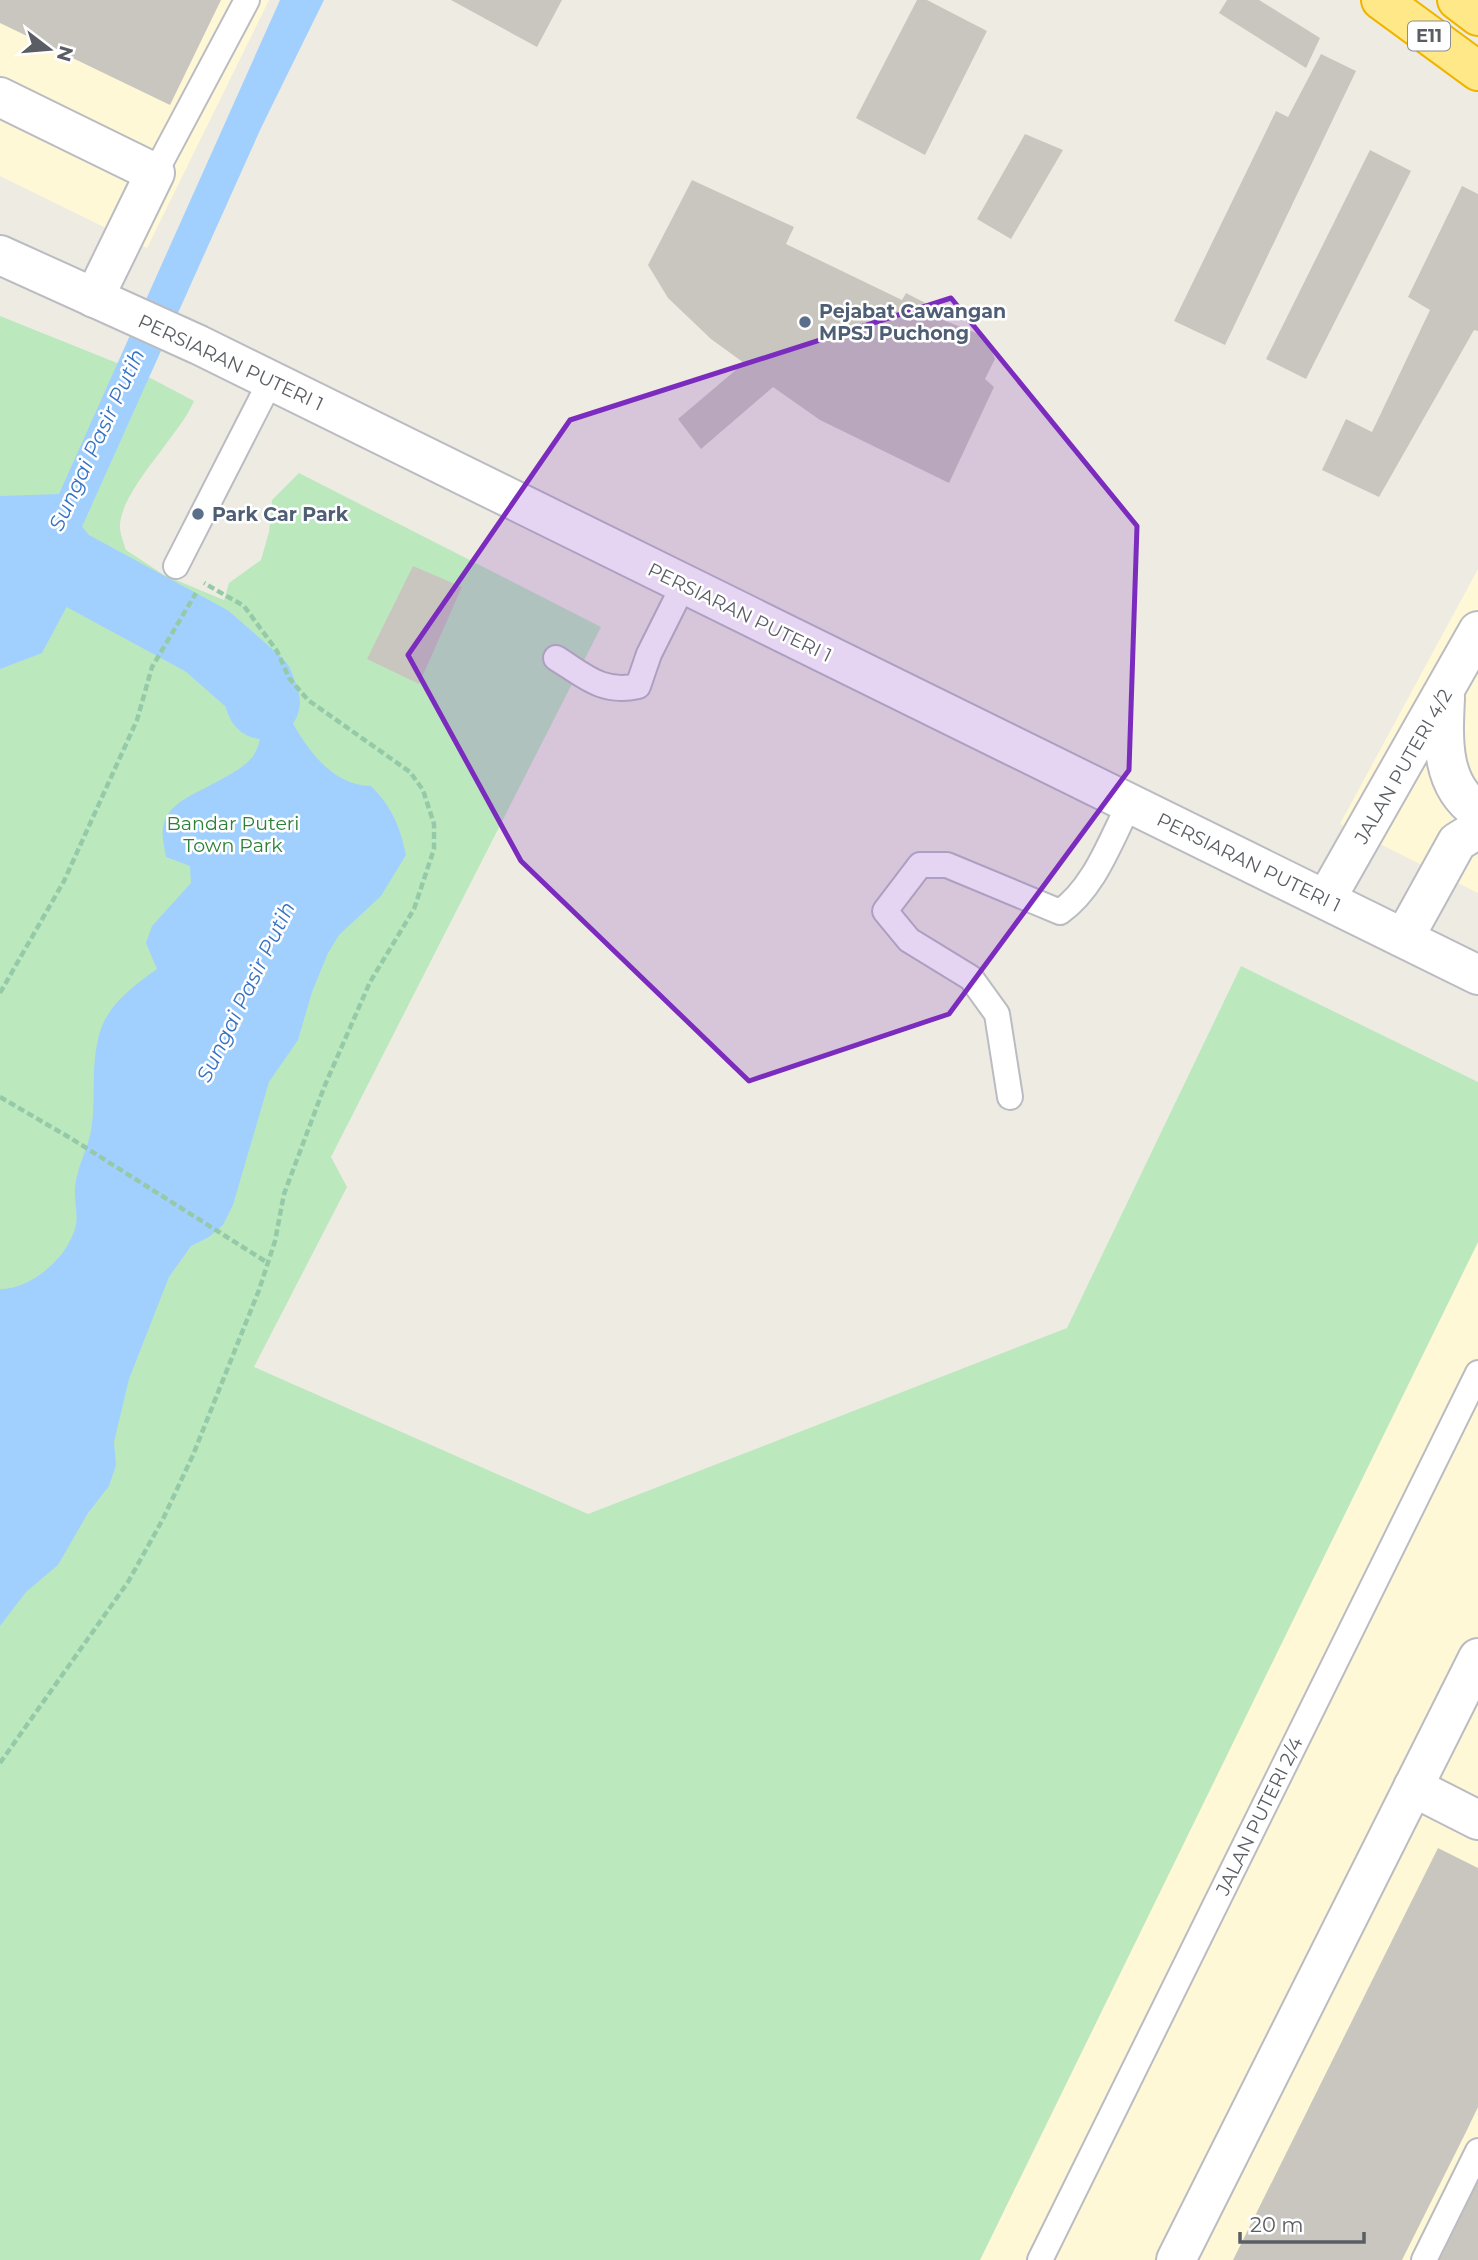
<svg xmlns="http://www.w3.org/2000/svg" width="1478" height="2260" viewBox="0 0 1478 2260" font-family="Montserrat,sans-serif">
<rect width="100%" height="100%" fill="#eeece2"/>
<g fill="#fff8d6">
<polygon points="0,0 269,0 147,248 0,176"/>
<polygon points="1478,569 1478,893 1340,824"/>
<polygon points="1478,1242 1478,2260 980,2260"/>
</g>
<path fill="#bce8be" d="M0,316L137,371L194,401C180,435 117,494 120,529C121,536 124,544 126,550L164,575L224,600L229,583L261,560L269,532L272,500L299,473L601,627L331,1157L347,1187L254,1367L588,1514L1067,1328L1241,966L1478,1082V1242L980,2260H0Z"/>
<g fill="#a1d0ff">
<polygon points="280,0 324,0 261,128 77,538 151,594 137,621 74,593 42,653 0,669 0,496 59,494"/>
<path d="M201,621C229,632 250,649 266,675C290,714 315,785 371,786C392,807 400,826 406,855L381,896L339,935L328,953L312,992L298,1040L269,1082L233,1205L223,1225L209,1237L191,1246L169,1277L129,1379L114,1442L116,1465L109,1486L88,1513L58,1565L26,1592L0,1626V1289C33,1289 69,1256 76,1225C78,1213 74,1200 75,1187C77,1167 87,1151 91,1131C97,1097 89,1060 102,1026C113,1000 135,985 157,969L146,943L152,926L191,883L190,866L166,857C164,845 160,832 165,820C172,803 192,795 207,787C221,779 247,768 255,753C279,710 216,666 187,644Z"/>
</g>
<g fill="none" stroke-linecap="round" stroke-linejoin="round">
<polyline stroke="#a1d0ff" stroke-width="74" points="57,554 63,563 207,641 257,685 263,702"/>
</g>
<g fill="#c9c6bf">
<polygon points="0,0 221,0 170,105 0,23"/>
<polygon points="451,0 562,0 537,47"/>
<polygon points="917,0 927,0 987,31 925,155 856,118"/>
<polygon points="1227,0 1259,0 1320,38 1306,68 1219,13"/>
<polygon points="1321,54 1356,71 1225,345 1174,321 1276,111 1288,117"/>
<polygon points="1025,134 1063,150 1011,239 977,219"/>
<polygon points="1370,150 1411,171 1306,379 1266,359"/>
<polygon points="692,180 794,227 786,244 902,300 906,293 933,307 928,314 986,337 995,359 985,379 994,387 949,483 820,420 773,387 701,449 678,419 744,363 711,339 668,298 648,265"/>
<polygon points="1462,186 1478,194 1478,331 1474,330 1379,497 1322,470 1346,419 1372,432 1430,310 1408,297"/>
<polygon points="413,566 462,587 419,684 367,659"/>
<polygon points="1438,1848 1478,1868 1478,2107 1466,2132 1402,2260 1233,2260"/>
<polygon points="1478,2178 1478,2260 1437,2260 1451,2233"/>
</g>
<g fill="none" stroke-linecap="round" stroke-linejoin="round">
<defs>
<g id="service">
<polyline points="155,173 247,0"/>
<polyline points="176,566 271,380"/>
<path d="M556,658C585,676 602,694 638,686L649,654L684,584"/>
<path d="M1010,1097L997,1014L971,978L909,940L885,911L920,865H947L1060,912C1095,887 1110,841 1130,803"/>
<polyline points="1040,2260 1478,1373"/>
<polyline points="1424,2260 1478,2151"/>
</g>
<g id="minor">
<polyline points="0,97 155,173 94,298"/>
<path d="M1445,698C1443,739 1440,785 1478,811"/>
<polyline points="1326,899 1478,631"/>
<polyline points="1404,938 1457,842 1478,829"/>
<polyline points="1413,1787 1478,1820"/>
<polyline points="1176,2260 1478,1658"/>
</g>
<polyline id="tertiary" points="0,255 199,345 1478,975"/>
<g id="motorway">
<polyline points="1381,0 1478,71"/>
<polyline points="1457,0 1478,16"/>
</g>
</defs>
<use href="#service" stroke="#babcc2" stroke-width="28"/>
<use href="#minor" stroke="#babcc2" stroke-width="42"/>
<use href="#tertiary" stroke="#babcc2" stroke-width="42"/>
<use href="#motorway" stroke="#f0b400" stroke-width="42"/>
<g stroke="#94caa7" stroke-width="4.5" stroke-dasharray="7 3.5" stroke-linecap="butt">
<polyline points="0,993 64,881 137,720 152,667 196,593"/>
<polyline points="0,1097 72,1139 268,1263"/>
<polyline points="0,1763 128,1582 163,1519 193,1455 259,1290 275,1241 284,1194 325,1085 370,982 414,909 434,849 434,824 423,790 410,772 308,700 289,678 277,651 244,606 204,583"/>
</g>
<use href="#service" stroke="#fff" stroke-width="24"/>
<use href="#minor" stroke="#fff" stroke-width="38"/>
<use href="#tertiary" stroke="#fff" stroke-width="38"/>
<use href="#motorway" stroke="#ffe888" stroke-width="38"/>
</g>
<path fill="#7b2cbf" fill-opacity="0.2" stroke="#7b2cbf" stroke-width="5" stroke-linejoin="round" d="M951,298L1137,526L1129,770L949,1014L749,1081L521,861L408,655L570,420Z"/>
<g fill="#5c6f8a" stroke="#fff" stroke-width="2.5">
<circle cx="805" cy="322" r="7"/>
<circle cx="198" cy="514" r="7"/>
</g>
<g text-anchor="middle" stroke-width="5" stroke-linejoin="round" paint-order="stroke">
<rect fill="#fff" stroke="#8c8e92" stroke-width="2" x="1408" y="21.5" width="42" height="29" rx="5"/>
<g font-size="18" font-weight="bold" fill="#5a5e64">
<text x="1429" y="42">E11</text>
</g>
<g font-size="19" font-weight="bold" fill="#4e5e75" stroke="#fff" text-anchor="start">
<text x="819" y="318">Pejabat Cawangan<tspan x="819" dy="22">MPSJ Puchong</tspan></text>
<text x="212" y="521">Park Car Park</text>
</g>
<g font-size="19" fill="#5a5e64" stroke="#fff">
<text transform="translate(231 362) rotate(25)" y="7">PERSIARAN PUTERI 1</text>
<text transform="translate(740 612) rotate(26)" y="7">PERSIARAN PUTERI 1</text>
<text transform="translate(1403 766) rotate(-60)" y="7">JALAN PUTERI 4/2</text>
<text transform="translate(1249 862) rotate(26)" y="7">PERSIARAN PUTERI 1</text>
<text transform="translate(1259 1816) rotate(-64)" y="7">JALAN PUTERI 2/4</text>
</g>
<g font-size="19" fill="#2c8236" stroke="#fff">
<text x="233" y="830">Bandar Puteri<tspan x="233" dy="22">Town Park</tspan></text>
</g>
<g font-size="21" font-style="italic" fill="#3873c3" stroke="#fff">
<text transform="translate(97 440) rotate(-65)" y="7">Sungai Pasir Putih</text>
<text transform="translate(246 992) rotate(-64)" y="7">Sungai Pasir Putih</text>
</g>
</g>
<g transform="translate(49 49) rotate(106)" stroke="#ffffff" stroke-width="5" paint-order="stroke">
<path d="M0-5L12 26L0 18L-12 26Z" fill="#5a5e64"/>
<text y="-10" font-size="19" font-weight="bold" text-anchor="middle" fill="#5a5e64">N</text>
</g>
<path d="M1240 2232v10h124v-10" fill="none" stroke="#5a5e64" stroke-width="3.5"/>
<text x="1250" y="2232" font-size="21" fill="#5a5e64" stroke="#ffffff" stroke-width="5" paint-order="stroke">20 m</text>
</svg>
